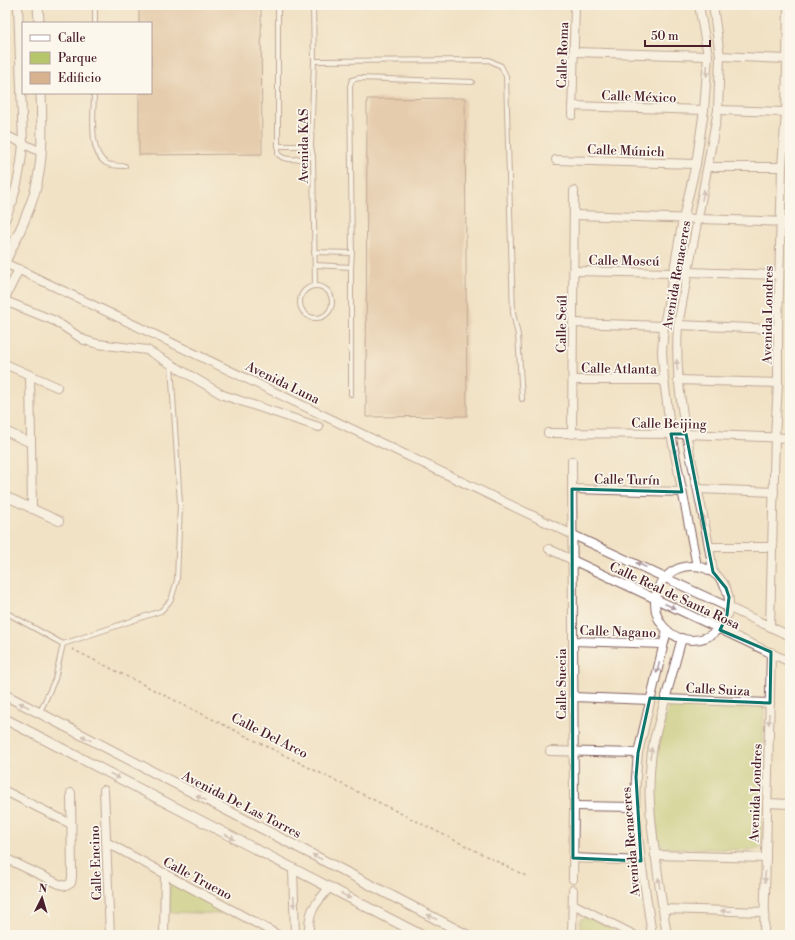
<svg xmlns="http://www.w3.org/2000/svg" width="795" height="940" viewBox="0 0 795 940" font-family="'Libre Bodoni',serif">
<rect width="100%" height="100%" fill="#fbf7ec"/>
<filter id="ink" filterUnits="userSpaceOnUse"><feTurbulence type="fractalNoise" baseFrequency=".025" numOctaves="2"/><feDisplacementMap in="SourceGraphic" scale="8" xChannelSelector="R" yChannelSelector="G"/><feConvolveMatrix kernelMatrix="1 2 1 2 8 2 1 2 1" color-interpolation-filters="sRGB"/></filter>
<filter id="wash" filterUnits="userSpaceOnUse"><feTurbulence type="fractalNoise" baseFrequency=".012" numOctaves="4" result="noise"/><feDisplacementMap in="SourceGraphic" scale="16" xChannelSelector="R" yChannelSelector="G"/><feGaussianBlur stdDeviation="0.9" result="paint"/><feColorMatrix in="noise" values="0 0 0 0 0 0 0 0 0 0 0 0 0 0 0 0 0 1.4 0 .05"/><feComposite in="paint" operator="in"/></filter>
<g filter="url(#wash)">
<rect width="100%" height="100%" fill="#f1e2c5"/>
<g fill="#b6c76b" stroke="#80734b">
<polygon points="675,701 758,705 764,707 761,846 757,850 664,848 658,841 655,804 658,745 669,705"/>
<polygon points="169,883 175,883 218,907 220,914 170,912"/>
<polygon points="587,916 624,935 579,935 580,920"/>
</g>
<g id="blocks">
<g fill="#d8b18f">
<polygon points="139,5 261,5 262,154 139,155 139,93 151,93 151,23 139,23"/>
<polygon points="465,98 467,416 366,417 367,99"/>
</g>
</g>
</g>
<g filter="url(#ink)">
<use href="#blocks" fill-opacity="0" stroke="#846361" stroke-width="1"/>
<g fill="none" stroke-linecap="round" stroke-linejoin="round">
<defs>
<g id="service">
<path d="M278,5V154C286,163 302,158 313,157"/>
<polyline points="313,5 314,61 311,146 313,157 315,286"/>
<polyline points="95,23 95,5"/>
<polyline points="314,61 489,60 501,66 506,76 513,313 518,335 522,399"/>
<path d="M94,93C94,112 88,152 106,163C111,166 119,166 125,166"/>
<polyline points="278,146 311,146"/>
<polyline points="314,252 352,253 350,86 352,80 359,78 472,82"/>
<polyline points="315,265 351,267 352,253"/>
<polyline points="351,267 351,394"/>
<circle cx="316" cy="302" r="16"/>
<polyline points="5,612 63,644"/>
<polyline points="40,712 55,679 63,644 161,611 171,600 177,580 180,504 171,365"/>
</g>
<g id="minor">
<polyline points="574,52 708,56"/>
<polyline points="720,56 786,59"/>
<polyline points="572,106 704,110"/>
<polyline points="718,110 786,112"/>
<polyline points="572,115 575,5"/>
<polyline points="5,135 41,152"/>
<polyline points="556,160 696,164"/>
<polyline points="708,167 782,167"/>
<polyline points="5,198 13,201"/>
<polyline points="575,215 790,222"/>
<path d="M5,220C16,195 21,171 23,144L18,5"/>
<polyline points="5,263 571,534 790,636"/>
<polyline points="574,271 673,273"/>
<polyline points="687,272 779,275"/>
<polyline points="5,298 19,269"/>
<polyline points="5,301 55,321 84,340 98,344 147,350 223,395 319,427"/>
<polyline points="573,323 664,326"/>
<polyline points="678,325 778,329"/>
<polyline points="5,364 57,387"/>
<polyline points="30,375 32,509"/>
<polyline points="573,380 664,380"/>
<polyline points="678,380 778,383"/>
<polyline points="5,431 31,443"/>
<polyline points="548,433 686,434 790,438"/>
<polyline points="572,434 574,191"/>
<polyline points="572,461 574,806 573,879"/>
<polyline points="572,489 682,492"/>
<polyline points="698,489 774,492"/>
<polyline points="5,496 59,521"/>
<polyline points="709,547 773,547"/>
<polyline points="549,549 790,662"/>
<polyline points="697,566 671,434 664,380 662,351 664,326 683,219 696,164 704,110 708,56 699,5"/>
<circle cx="692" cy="603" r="37"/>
<path d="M713,572C702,490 672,409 678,325L718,110L720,56L713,5"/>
<polyline points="770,626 775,437 778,383 778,329 782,167 786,112 788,5"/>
<polyline points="573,641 663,644"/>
<polyline points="573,697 650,700"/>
<polyline points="665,699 770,703"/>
<polyline points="550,751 638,753"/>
<polyline points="104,790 110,935"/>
<polyline points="5,791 71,824"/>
<polyline points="767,803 790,804"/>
<polyline points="574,806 635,807"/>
<polyline points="106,842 278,935"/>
<polyline points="655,855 766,858"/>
<polyline points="5,858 59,884 66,886 71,883 72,877 71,793"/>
<polyline points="573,858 641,861"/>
<polyline points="293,869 295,935"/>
<polyline points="573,904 634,935"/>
<polyline points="663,909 765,912"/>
<polyline points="164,935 165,873"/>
<path d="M309,935C308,910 314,906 329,888"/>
<polyline points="572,935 573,890"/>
<polyline points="652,935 641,861 635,807 636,777 638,753 667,630"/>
<path d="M667,935C663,910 659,884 656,859C650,819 646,780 654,740L682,638"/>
<polyline points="764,935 771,652"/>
</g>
<g id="tertiary">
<polyline points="38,5 39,23"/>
<path d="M5,262C16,239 28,216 35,191C44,159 42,126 41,93"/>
<polyline points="5,695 467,935"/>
<polyline points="5,719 421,935"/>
</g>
</defs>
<use href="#service" stroke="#846361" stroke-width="6"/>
<use href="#minor" stroke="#846361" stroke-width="10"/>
<use href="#tertiary" stroke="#846361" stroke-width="11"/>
<polyline stroke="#846361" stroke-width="1.5" stroke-dasharray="3 3" stroke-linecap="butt" points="72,649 526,876"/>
<use href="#service" stroke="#fff" stroke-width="4"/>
<use href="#minor" stroke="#fff" stroke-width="8"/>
<use href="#tertiary" stroke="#fff" stroke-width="9"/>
</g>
<defs><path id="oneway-solid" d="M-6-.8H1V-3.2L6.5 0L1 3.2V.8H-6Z"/></defs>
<g fill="#ae9aa0">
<use href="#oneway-solid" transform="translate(707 71) rotate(93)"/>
<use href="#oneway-solid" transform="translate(703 195) rotate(-79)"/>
<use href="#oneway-solid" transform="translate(677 365) rotate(-94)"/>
<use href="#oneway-solid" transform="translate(674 449) rotate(79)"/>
<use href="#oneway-solid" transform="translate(704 520) rotate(-101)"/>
<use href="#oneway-solid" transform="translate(641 565) rotate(-155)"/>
<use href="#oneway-solid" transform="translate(670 606) rotate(25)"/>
<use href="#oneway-solid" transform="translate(658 668) rotate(104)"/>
<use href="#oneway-solid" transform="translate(24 705) rotate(-152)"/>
<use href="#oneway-solid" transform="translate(769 719) rotate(91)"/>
<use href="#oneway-solid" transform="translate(86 738) rotate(-153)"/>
<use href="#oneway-solid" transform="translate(651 753) rotate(-82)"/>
<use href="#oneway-solid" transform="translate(115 776) rotate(28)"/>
<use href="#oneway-solid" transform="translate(201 798) rotate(-153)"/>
<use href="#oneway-solid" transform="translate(230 837) rotate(28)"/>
<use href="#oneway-solid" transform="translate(317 857) rotate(-153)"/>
<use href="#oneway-solid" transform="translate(765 877) rotate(91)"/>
<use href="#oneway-solid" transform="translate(659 883) rotate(-98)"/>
<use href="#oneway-solid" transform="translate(346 896) rotate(27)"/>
<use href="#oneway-solid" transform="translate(294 902) rotate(88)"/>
<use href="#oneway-solid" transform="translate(726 911) rotate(-178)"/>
<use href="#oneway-solid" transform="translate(432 917) rotate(-153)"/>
</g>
</g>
<path d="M0 0H795V940H0ZM671,434H686L713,572L726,588L729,597L727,615L720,630L771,652L770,703L650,698L638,753L636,777L641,861L573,858L572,489L682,492Z" fill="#f1e2c5" fill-opacity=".55" fill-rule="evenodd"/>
<path fill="none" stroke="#0f766e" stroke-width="3" stroke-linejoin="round" d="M671,434H686L713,572L726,588L729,597L727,615L720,630L771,652L770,703L650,698L638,753L636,777L641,861L573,858L572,489L682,492Z"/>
<g text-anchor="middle" stroke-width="3.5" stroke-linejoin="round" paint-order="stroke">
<g font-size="13" fill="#4a1f2b" stroke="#fbf7ec">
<text transform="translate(562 55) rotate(-88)" y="5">Calle Roma</text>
<text transform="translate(639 96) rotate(2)" y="5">Calle México</text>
<text transform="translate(303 146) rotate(-90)" y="5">Avenida KAS</text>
<text transform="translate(626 150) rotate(2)" y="5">Calle Múnich</text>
<text transform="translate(624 260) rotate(1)" y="5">Calle Moscú</text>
<text transform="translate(676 275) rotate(-80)" y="5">Avenida Renaceres</text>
<text transform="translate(767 315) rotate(-89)" y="5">Avenida Londres</text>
<text transform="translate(561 324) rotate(-89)" y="5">Calle Seúl</text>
<text transform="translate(619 368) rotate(1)" y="5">Calle Atlanta</text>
<text transform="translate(283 382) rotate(26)" y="5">Avenida Luna</text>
<text transform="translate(669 423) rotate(1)" y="5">Calle Beijing</text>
<text transform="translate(627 479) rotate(1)" y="5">Calle Turín</text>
<text transform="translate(675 595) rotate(25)" y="5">Calle Real de Santa Rosa</text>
<text transform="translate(618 631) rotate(2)" y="5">Calle Nagano</text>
<text transform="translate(561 684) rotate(-90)" y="5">Calle Suecia</text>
<text transform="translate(718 689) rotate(3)" y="5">Calle Suiza</text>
<text transform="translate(270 735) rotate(27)" y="5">Calle Del Arco</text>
<text transform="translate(755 793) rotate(-88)" y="5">Avenida Londres</text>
<text transform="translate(242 804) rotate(27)" y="5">Avenida De Las Torres</text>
<text transform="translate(630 842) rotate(-95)" y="5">Avenida Renaceres</text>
<text transform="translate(95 863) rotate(-92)" y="5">Calle Encino</text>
<text transform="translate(198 878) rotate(28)" y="5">Calle Trueno</text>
</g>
</g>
<rect width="795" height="940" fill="none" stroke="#fbf7ec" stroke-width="20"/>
<rect x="22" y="22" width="130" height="72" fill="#fbf7ec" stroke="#b4a19f"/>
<rect x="30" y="35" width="20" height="6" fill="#ffffff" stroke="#b4a19f"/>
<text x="58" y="42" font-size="12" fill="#4a1f2b">Calle</text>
<rect x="30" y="52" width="20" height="12" fill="#b6c76b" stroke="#b4a19f"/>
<text x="58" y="62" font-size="12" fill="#4a1f2b">Parque</text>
<rect x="30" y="72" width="20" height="12" fill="#d8b18f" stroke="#b4a19f"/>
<text x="58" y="82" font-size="12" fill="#4a1f2b">Edificio</text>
<g transform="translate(42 898) rotate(5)" stroke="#fbf7ec" stroke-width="3" paint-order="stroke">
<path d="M0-3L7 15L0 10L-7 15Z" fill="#4a1f2b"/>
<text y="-6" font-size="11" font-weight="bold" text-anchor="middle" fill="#4a1f2b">N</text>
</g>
<path d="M645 40v6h65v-6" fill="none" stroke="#4a1f2b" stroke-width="2"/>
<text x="651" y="40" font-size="12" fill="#4a1f2b" stroke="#fbf7ec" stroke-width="3" paint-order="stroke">50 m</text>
</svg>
